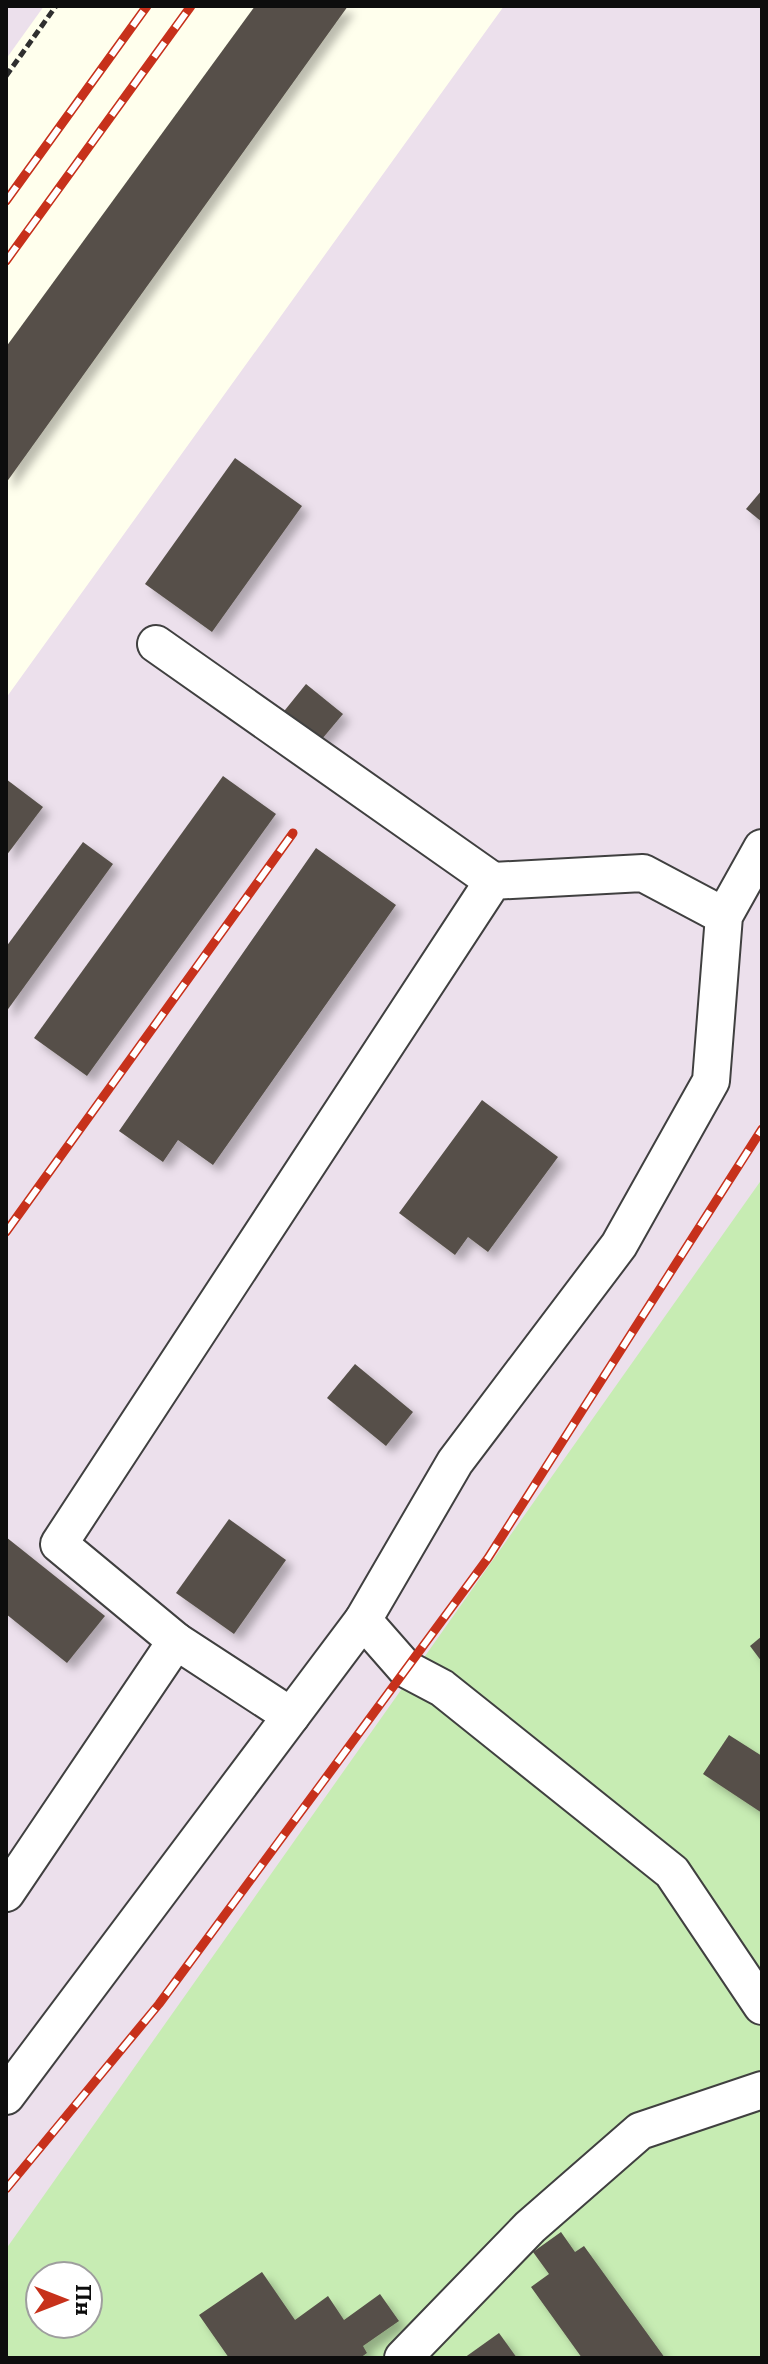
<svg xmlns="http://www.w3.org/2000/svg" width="768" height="2364" viewBox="0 0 768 2364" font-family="Lora,serif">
<defs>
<filter id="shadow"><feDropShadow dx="7" dy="7" stdDeviation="4" flood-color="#0004"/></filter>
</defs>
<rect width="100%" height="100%" fill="#ffffed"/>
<g fill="#ece0ec" fill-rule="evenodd">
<polygon points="6,6 44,6 6,59"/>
<path d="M504,6H762V2358H6V698ZM40,2276H88V2324H40Z"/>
</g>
<path fill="#c7ecb3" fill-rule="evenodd" d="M762,1179V2358H6V2249ZM40,2276H88V2324H40Z"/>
<g fill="#565048" filter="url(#shadow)">
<polygon points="255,6 348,6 6,483 6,347"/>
<polygon points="235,458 302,506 212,632 145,584"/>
<polygon points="762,490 762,522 746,509"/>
<polygon points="306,684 343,714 317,745 281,715"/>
<polygon points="223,776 276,814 87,1076 34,1038"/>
<polygon points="6,779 43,807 6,856"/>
<polygon points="83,842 113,864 6,1012 6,947"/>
<polygon points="316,848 396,905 213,1165 178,1140 163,1162 119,1131"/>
<polygon points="482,1100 558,1157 488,1252 468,1237 455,1255 399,1213"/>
<polygon points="355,1364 413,1412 386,1446 327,1398"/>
<polygon points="229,1519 286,1560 234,1634 176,1593"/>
<polygon points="6,1537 105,1616 67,1663 6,1614"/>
<polygon points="762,1636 762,1662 750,1646"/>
<polygon points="729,1735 762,1756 762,1813 703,1774"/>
<polygon points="561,2232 575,2252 584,2246 665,2358 582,2358 531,2287 549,2274 533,2252"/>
<polygon points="262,2272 295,2320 328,2296 344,2320 380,2294 399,2321 363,2346 367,2353 360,2358 229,2358 199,2315"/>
<polygon points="499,2333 517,2358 464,2358"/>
</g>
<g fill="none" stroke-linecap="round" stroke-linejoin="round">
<defs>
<g id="minor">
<polyline points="156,644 493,881"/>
<polyline points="363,1620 406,1669 442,1688 672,1872 762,2006"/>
<polyline points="176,1641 291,1716"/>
<polyline points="6,1893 176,1641 59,1544 493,881 643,873 724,916"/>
<polyline points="6,2096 363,1620 455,1462 619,1245 711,1081 724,916 762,848"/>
<polyline points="403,2358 530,2227 640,2131 762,2090"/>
</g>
</defs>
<use href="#minor" stroke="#404040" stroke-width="40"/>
<polyline stroke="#2f2f2f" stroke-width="5" stroke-dasharray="8 4" stroke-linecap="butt" points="6,76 56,6"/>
<use href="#minor" stroke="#fff" stroke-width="36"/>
<defs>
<g id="rail">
<polyline points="6,201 147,6"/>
<polyline points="6,261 191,6"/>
<polyline points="6,1232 293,833"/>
<polyline points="6,2189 159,2004 488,1558 762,1129"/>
</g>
</defs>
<use href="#rail" stroke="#c7311b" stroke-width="9"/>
<use href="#rail" stroke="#fff" stroke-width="6" stroke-dasharray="18" stroke-linecap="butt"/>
</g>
<rect width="768" height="2364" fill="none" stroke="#0d0d0d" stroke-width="16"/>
<g transform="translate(64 2300) rotate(90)"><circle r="38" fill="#ffffff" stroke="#9e9e9e" stroke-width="2"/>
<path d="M0-6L14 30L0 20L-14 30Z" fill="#c7311b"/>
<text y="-12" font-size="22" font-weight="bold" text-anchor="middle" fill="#0d0d0d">Пн</text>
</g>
</svg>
